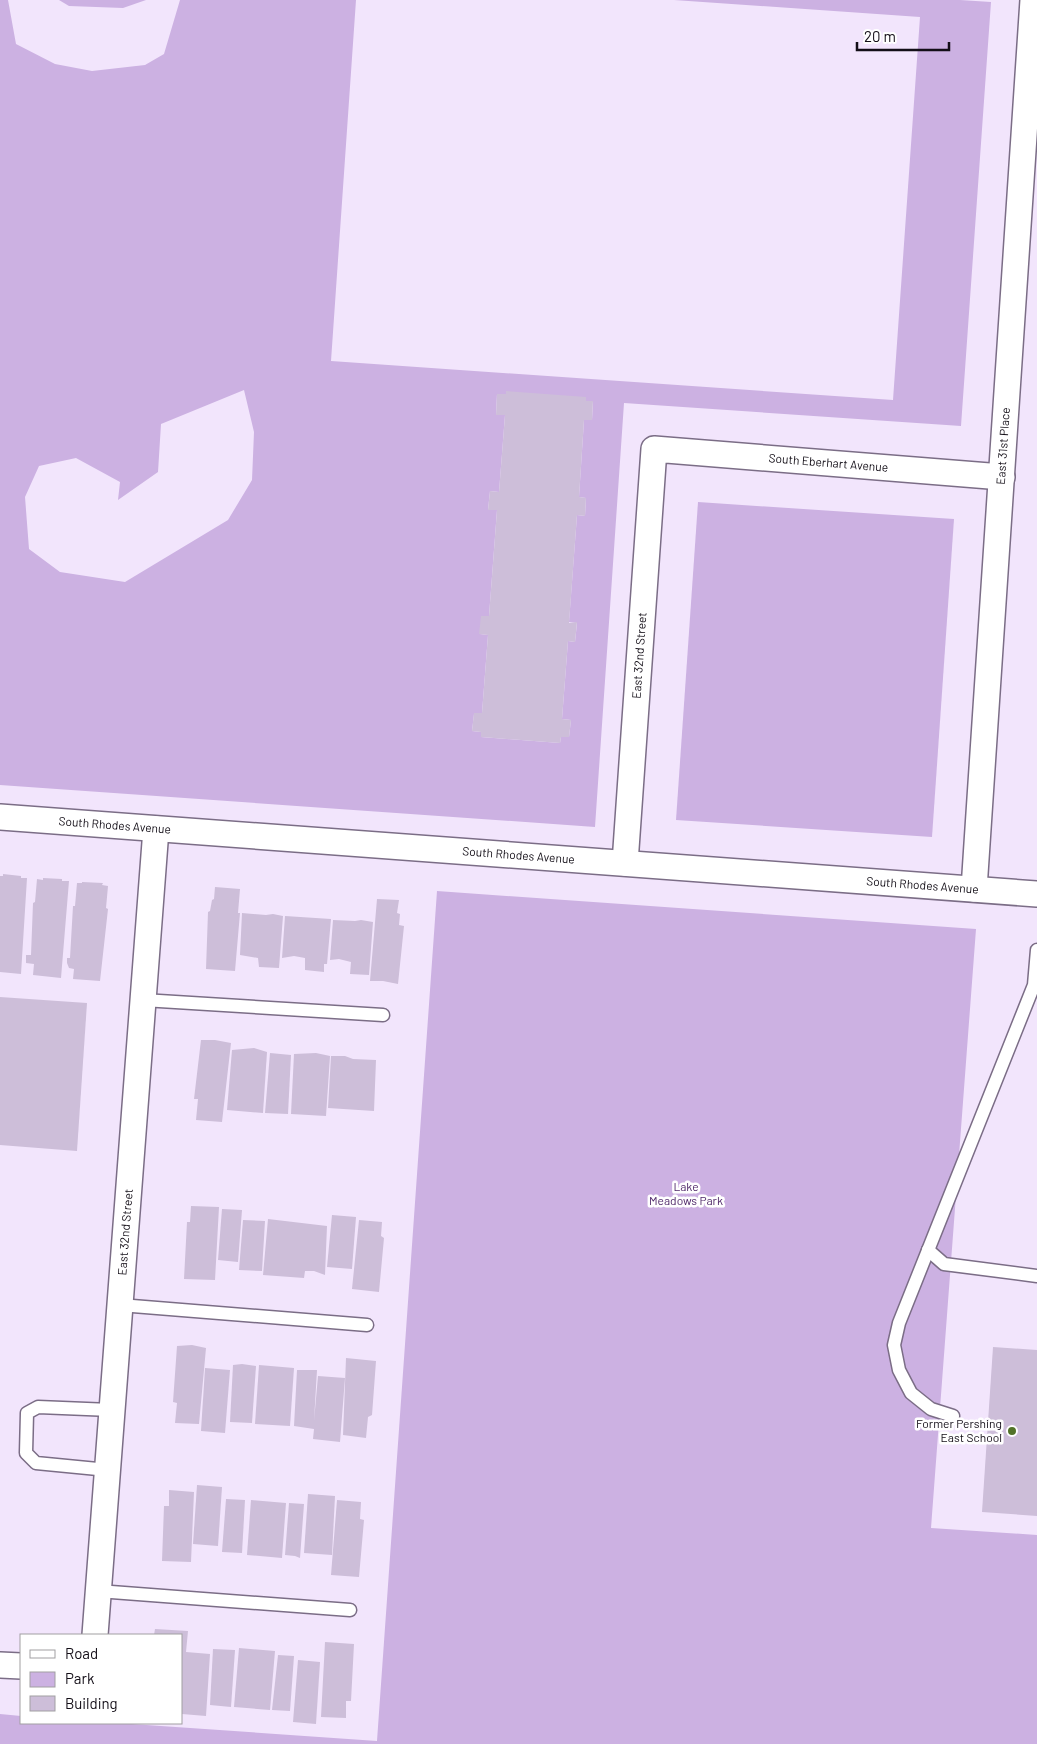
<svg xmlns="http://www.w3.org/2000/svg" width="1037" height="1744" viewBox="0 0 1037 1744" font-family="Barlow,sans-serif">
<rect width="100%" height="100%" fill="#f2e5fc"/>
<g fill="#ccb1e2" fill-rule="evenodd">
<path d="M0,0H8L16,44L55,64L92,71L145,65L164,54L180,0H356L331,361L893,400L920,17L674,0H960L991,2L961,426L624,403L595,827L0,785ZM244,390L254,432L252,480L228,520L125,582L60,572L29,549L25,497L39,466L76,458L120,482L118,500L158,472L161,424ZM497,394L593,402L592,420H584L579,497L586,498L585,516L577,515L569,622L577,623L575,642L568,641L562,719L571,720L569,737H561L560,743L481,737V732L472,731L474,714L482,713L488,635L480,634L489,616L497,510H488L490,491L499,492L505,415H496Z"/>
<polygon points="59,0 146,0 123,8 69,6"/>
<polygon points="698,502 954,519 932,837 676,820"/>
<polygon points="437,891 976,929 931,1528 1037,1535 1037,1744 0,1744 0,1714 21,1716 21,1723 117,1723 377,1741"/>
</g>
<g fill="#cdbed9">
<polygon points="506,391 586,397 586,401 593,401 592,420 584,420 579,497 586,498 585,516 577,515 569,623 577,622 575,642 568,641 562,719 571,720 569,737 561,737 560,743 481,737 481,732 472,731 474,713 482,713 488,635 479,634 481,616 489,616 497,510 488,510 490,491 499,492 505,415 496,415 497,394 506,394"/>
<polygon points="3,874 21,876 21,878 27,878 21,974 0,972 0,876 3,876"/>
<polygon points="43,878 62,879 62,881 69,881 61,978 33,975 34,964 26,963 26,955 31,955 33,903 35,902 37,879 43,880"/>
<polygon points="82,882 103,883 102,885 108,886 106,908 108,909 100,981 73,979 74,969 69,968 67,963 67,958 70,958 73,906 75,906 77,883 82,883"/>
<polygon points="215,887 240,889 238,913 240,913 235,971 206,969 208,912 210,911 212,900 214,899"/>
<polygon points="377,899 399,900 397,913 400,914 399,925 404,926 398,984 383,981 370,981"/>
<polygon points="242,913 266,915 273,914 283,916 279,968 259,967 258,958 240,955"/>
<polygon points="285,916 331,919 327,964 324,964 324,972 305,970 305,958 294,956 282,958"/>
<polygon points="333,920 355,921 361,920 373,922 369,975 350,974 351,962 339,959 330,960"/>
<polygon points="0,997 87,1003 77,1151 0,1145"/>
<polygon points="201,1040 215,1040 231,1043 222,1122 196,1120 198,1099 194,1099"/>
<polygon points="254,1048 267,1052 263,1113 227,1110 232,1050"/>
<polygon points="270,1053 291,1055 288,1114 265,1113"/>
<polygon points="316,1053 330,1056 326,1116 291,1114 294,1054"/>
<polygon points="331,1056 345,1056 353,1059 376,1060 374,1111 328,1108"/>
<polygon points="191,1206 219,1207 215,1280 184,1279 187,1222 190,1222"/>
<polygon points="222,1209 242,1210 238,1262 218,1260"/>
<polygon points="332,1215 356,1217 352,1269 327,1267"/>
<polygon points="268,1219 327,1226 325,1275 314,1271 305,1271 304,1278 263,1275"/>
<polygon points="243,1220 265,1221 262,1271 239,1270"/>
<polygon points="359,1220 382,1222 381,1236 384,1238 379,1292 352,1289"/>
<polygon points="192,1345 206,1348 199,1424 175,1423 177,1403 173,1402 177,1346"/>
<polygon points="993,1347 1037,1350 1037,1516 982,1512"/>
<polygon points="346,1358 376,1361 372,1415 368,1417 366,1438 343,1435"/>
<polygon points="242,1364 256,1366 252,1423 230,1422 233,1365"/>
<polygon points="259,1365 294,1368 290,1426 255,1424"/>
<polygon points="205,1368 230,1370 225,1433 201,1431"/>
<polygon points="297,1370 317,1370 314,1421 318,1376 345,1378 340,1442 313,1439 314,1429 294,1426"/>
<polygon points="197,1485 222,1487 218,1546 193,1544"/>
<polygon points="169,1490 194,1492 191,1562 162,1561 164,1506 169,1506"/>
<polygon points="308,1494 335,1496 332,1555 304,1553"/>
<polygon points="226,1499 245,1500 242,1553 222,1552"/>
<polygon points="251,1500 286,1503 282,1558 247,1555"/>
<polygon points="337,1500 361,1502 360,1519 364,1520 359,1577 331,1575"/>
<polygon points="289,1503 304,1504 300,1558 295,1556 285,1555"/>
<polygon points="155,1629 188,1631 186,1652 210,1654 206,1716 182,1714 181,1635 154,1635"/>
<polygon points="325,1642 354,1644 351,1701 346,1701 346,1718 321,1717"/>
<polygon points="239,1648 275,1651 270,1710 234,1707"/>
<polygon points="213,1649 235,1650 231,1707 210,1705"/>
<polygon points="278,1655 294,1656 290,1711 272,1710"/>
<polygon points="298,1660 320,1662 316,1724 293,1722"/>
</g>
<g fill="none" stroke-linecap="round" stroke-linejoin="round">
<defs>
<g id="lane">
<polyline points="143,1000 383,1015"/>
<polyline points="928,1250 944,1264 1037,1276"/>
<polyline points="120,1305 367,1325"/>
<polyline points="953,1416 931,1409 911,1393 899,1370 894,1345 899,1323 1034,985 1037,950"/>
<polyline points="108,1470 36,1463 26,1453 27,1413 38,1407 111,1410"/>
<polyline points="98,1591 350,1610"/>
</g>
<g id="street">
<path id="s1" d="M0,817L1037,894"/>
<path id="s2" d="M625,863L654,449L1002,477"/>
<path id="s3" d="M974,889L1033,0"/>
<path id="s4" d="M95,1635L156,829"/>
<polyline points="0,1665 21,1666"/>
</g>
</defs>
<use href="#lane" stroke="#7b6d86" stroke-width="15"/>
<use href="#street" stroke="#7b6d86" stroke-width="28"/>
<use href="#lane" stroke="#fff" stroke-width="12"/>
<use href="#street" stroke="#fff" stroke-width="25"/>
</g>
<circle fill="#517228" stroke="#fff" stroke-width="2" cx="1012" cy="1431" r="5"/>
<g text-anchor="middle" stroke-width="5" stroke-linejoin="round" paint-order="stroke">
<g font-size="12" fill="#130e17" stroke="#fff">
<text dy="4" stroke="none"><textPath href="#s3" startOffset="444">East 31st Place</textPath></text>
<text dy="4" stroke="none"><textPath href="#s2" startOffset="590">South Eberhart Avenue</textPath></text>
<text dy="4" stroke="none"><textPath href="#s2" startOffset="208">East 32nd Street</textPath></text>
<text dy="4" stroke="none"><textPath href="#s1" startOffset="115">South Rhodes Avenue</textPath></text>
<text dy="4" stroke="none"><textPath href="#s1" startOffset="520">South Rhodes Avenue</textPath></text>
<text dy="4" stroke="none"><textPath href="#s1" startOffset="925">South Rhodes Avenue</textPath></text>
<text dy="4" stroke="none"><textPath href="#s4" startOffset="404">East 32nd Street</textPath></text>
</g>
<g font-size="12" fill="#4e2768" stroke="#fff">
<text x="686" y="1191">Lake<tspan x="686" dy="14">Meadows Park</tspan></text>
</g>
<g font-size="12" fill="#130e17" stroke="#fff" text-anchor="end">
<text x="1002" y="1428">Former Pershing<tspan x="1002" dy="14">East School</tspan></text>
</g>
</g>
<rect x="20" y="1634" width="162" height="90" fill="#ffffff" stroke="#a19fa2"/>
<rect x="30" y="1650" width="25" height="8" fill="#ffffff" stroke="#a19fa2"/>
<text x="65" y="1659" font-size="15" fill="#130e17">Road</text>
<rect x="30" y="1672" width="25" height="15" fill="#ccb1e2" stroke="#a19fa2"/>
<text x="65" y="1684" font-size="15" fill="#130e17">Park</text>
<rect x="30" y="1696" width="25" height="15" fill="#cdbed9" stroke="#a19fa2"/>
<text x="65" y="1709" font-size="15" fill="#130e17">Building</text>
<path d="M857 42v8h92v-8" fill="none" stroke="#130e17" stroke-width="2.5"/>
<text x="864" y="42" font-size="15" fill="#130e17" stroke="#ffffff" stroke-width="4" paint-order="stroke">20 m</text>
</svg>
